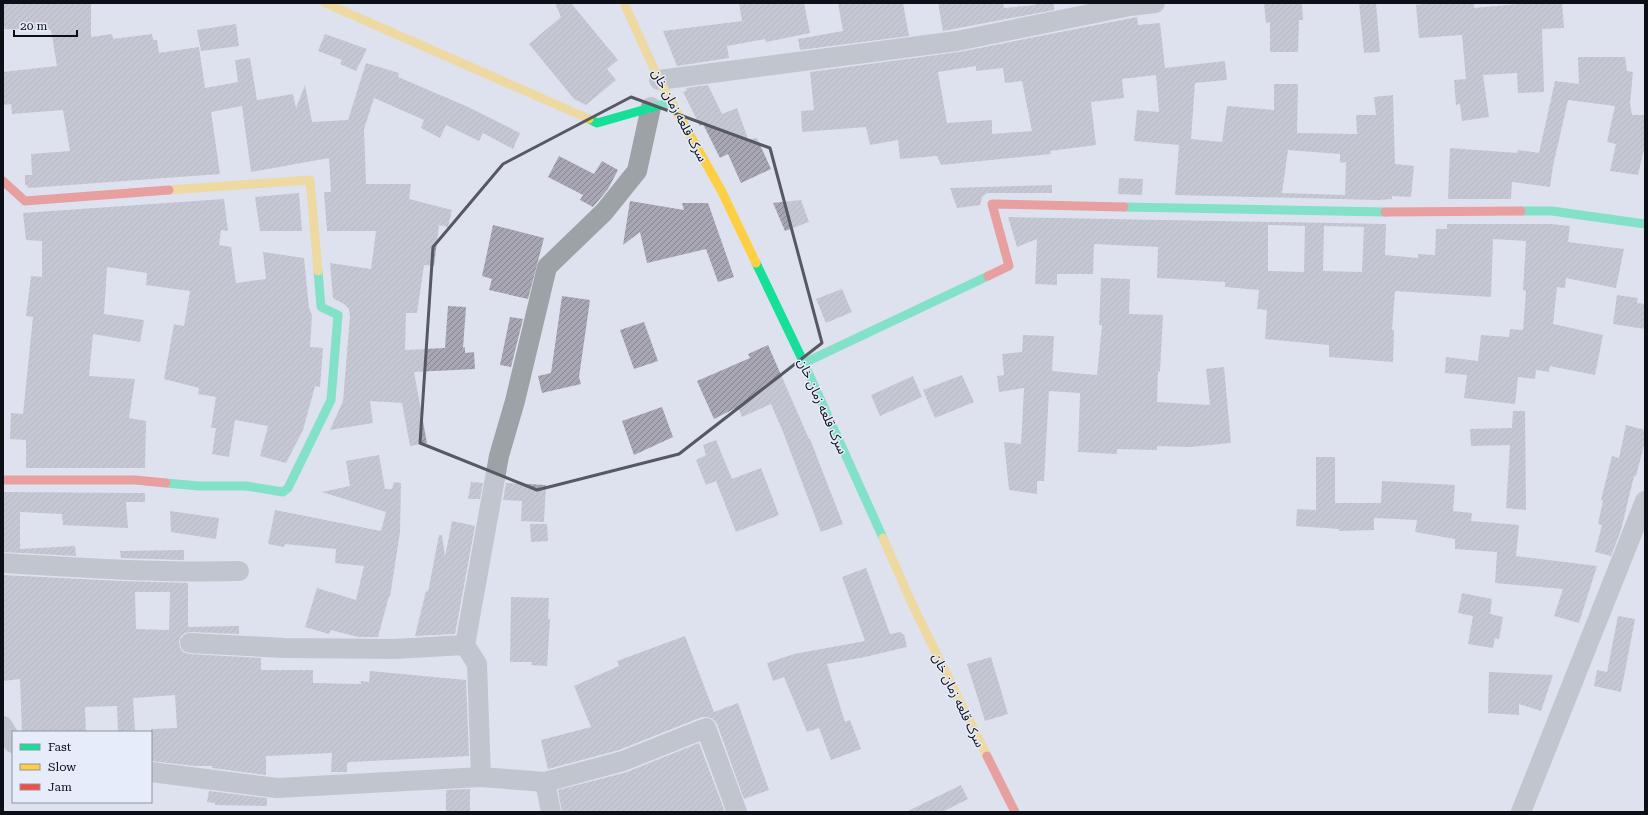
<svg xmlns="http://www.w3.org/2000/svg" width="1648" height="815" viewBox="0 0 1648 815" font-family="'Roboto Serif','Noto Sans Arabic',serif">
<defs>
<pattern id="building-hatch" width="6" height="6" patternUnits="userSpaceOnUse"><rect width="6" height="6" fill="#a7a6b2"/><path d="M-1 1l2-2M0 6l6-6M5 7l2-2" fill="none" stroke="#868690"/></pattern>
</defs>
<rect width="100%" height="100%" fill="#dee2ef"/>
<g fill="url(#building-hatch)" fill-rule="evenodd">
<polygon points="3,3 91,3 91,37 112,34 113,39 152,34 153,40 157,40 159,53 199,47 205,88 238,82 235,60 250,58 257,100 293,94 296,108 305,85 312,122 348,120 366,63 399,73 398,77 466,106 520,133 513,149 483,133 479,141 446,125 440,138 421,128 424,120 374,98 364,129 366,184 411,184 409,199 452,210 448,227 439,225 434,266 424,265 417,313 406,313 405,350 445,348 448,306 466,307 463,348 465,347 465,353 474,352 475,369 414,372 427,443 410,446 402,403 370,401 373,423 330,430 343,401 350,316 349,309 344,304 333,298 330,263 371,269 376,231 327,231 324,192 331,192 329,158 251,172 242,106 211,112 220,174 29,188 25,184 25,175 32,175 31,154 70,151 63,110 12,114 11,104 3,105 3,72 57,66 51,30 3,29"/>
<polygon points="555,3 571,3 618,60 607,69 616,80 586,105 574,99 529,44 561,17"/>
<polygon points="739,3 804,3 810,33 766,42 765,39 727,46 729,58 677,66 663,31 742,21"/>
<polygon points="838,3 903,3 909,36 800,50 798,39 843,31"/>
<polygon points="938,3 1003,3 1004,8 1035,5 1034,3 1054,3 1054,10 943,31"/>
<polygon points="1264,3 1302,3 1303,20 1299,20 1298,52 1270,52 1270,22 1266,23"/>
<polygon points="1359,3 1376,3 1380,52 1364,53"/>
<polygon points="1432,3 1474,3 1474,8 1529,3 1562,3 1564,28 1542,29 1544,92 1518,93 1517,73 1483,75 1489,117 1462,121 1460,104 1456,105 1454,80 1466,79 1462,35 1419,38 1416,5"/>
<path d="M1137,17L1138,25L1160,23L1165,68L1225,61L1227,80L1195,83L1191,139L1222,142L1227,106L1274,110V84H1298L1297,133L1357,134L1356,115H1376L1374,97L1393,95L1395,164L1414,166L1411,197L1392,196V199L1378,200L1175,195L1179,145L1134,141L1137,110L1159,112L1156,75L1122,79L1124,98L1091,102L1096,145L1050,151L1051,154L941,165L937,156L900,159L898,140L870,145L866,127L802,132L801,111L814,110L810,72L959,52ZM976,66V71L1003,68L1005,83L1022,81L1032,131L992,134V120L947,123L938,72ZM1288,150L1340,154V163L1346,162L1345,195L1282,193Z"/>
<polygon points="236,24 239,46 201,51 197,30"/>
<polygon points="325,34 367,49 356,71 340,64 342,60 318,51"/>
<polygon points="1578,57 1625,57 1627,71 1633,72 1630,103 1632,115 1645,115 1645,144 1638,175 1610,171 1616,144 1607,142 1615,106 1568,100 1553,166 1550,187 1512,182 1511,199 1448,199 1450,148 1517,153 1518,150 1539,153 1555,81 1579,84"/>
<polygon points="708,85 722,114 737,108 748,139 757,138 771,169 741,183 728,154 720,158 703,124 700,126 683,92 687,90 686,88"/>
<polygon points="559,156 594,174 602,161 618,170 608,189 593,207 580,200 583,195 548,177"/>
<polygon points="1119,178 1143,179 1142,195 1118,194"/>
<polygon points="1052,185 1052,193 987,193 982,197 980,205 957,208 950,188"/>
<polygon points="299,193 302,231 260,231 255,197"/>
<polygon points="224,199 228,231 221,230 219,245 231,247 236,283 266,279 263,252 304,258 309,308 312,315 310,347 323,348 320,387 315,386 303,430 286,463 260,456 268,426 235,420 229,457 212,454 216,428 211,428 216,397 198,394 199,388 164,379 174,324 184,326 190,291 146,285 147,273 107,267 104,314 144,320 140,342 93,334 89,376 135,379 129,418 146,421 145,468 26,468 26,440 10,439 11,413 23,414 33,317 26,316 31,276 42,277 42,241 26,240 23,213"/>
<polygon points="801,200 809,222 785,231 773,203"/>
<polygon points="630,201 684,210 682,203 708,203 734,277 718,282 706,249 647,263 640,232 623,245"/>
<path d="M1008,217L1386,224L1385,255L1418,258V254L1435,255L1436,229H1447V224H1551L1570,226L1568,242L1624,249L1616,288L1566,278L1565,288L1557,287L1553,324L1603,335L1595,375L1550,366L1549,372L1536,370L1535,379L1518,377L1515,404L1464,398L1467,375L1445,373L1446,357L1478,361L1481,335L1509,337L1510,329L1523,330L1526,291L1523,290L1526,241L1493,239L1491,297L1395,291L1392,330H1394L1393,362L1329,357V345L1265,339L1267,310L1257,309L1259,290L1225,287V282L1157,278L1158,247L1094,244L1093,274H1057V285L1035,284L1037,239L1017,247ZM1268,225L1305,226L1304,272L1268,271ZM1324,226L1364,227L1362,272L1323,271Z"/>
<polygon points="493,225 544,238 528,299 489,290 492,279 482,276"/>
<polygon points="1101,278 1130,279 1129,314 1163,315 1160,372 1158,371 1157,402 1210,405 1206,369 1224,367 1231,443 1190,447 1157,446 1157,450 1117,449 1117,454 1078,452 1080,393 1049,391 1044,481 1037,481 1037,494 1009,490 1004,442 1021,444 1024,388 999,392 997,376 1004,375 1002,354 1022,352 1023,335 1054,336 1052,371 1097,375 1102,325 1099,325"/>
<polygon points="842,289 852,312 826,323 816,299"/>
<polygon points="1617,295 1638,298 1637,303 1645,304 1645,329 1613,324"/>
<polygon points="562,296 590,300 579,377 581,384 542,393 538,376 551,373"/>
<polygon points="510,317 523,319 511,367 500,365"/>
<polygon points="644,322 658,361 634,369 620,330"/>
<polygon points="768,345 809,439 810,439 843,524 821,532 783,432 771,404 742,417 738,407 714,419 697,381 750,358 748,354"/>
<polygon points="962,375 974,402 935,418 923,390"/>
<polygon points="913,376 922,397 880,416 871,395"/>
<polygon points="662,407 673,437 634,455 622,421"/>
<polygon points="1513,411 1525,411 1526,510 1506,508 1510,445 1471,446 1470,429 1512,428"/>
<polygon points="1626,425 1645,430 1645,441 1636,476 1634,476 1621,530 1611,556 1595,552 1602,525 1598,524 1603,501 1601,500 1612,456 1619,458"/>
<polygon points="716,440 732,479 761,468 779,515 736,532 716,481 706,485 696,460 706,455 703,445"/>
<polygon points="379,455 385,489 392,489 394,482 401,483 400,532 390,597 389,596 378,637 358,637 331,630 329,634 305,627 317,588 356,600 364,566 335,563 336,549 285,544 284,547 268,544 275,510 381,531 386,512 322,492 350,486 346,461"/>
<polygon points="1316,457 1335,457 1335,503 1381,503 1382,481 1455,485 1453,511 1472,513 1471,521 1519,525 1516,556 1597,566 1579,623 1554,616 1563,589 1495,583 1497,552 1455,549 1455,539 1415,532 1417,520 1374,518 1374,530 1339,531 1339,529 1296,526 1297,509 1316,510"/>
<polygon points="471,482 483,483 480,499 468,499"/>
<polygon points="506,483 546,485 544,522 521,521 522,501 503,500"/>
<polygon points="3,492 135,493 145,493 145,502 126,502 128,528 63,525 62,514 20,512 20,549 75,546 76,556 3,552"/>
<polygon points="170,511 219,518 216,539 171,532"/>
<polygon points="452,521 475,526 455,634 415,636 426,591 428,592 439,535 442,535 445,557"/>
<polygon points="530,524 547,524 548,541 531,542"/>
<polygon points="184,550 184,560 121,558 120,551"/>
<polygon points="866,568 890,634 901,632 902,634 904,634 907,647 865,657 827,664 845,722 850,720 861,749 831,760 819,728 807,732 784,677 773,681 767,663 794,654 865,641 842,577"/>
<path d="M3,575L121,581L188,583V627L239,626V634L191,632L185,633L181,636L179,642L180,648L183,652L189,654L261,658V670H313V683L361,684V681L369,682L370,671L466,680L469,756L350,762L347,763V772H331L332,753L266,756V775L212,768V766H195L151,761V729L177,728L175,695L133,698L135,730L118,731L117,706L85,707L86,732H22L20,679L3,681ZM135,592H170L169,630L136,629Z"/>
<polygon points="1462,593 1492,599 1490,614 1503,617 1499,639 1495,638 1493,648 1468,644 1473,616 1458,613"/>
<polygon points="511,597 549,598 548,619 550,619 547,666 531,665 532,662 510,662"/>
<polygon points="1618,616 1635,619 1621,692 1594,686 1597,670 1607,672"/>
<polygon points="685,636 714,712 738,703 769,790 744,799 717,724 713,719 707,717 702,717 619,750 548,769 541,740 591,727 574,686 619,666 617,661"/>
<polygon points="991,657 1008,714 985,721 967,664"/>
<polygon points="1489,672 1553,675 1541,711 1519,704 1519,715 1488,713"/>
<polygon points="699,743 725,812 562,812 558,790 627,772"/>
<polygon points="961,785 968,799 942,812 906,812"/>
<polygon points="470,789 470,812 446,812 446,790"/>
<polygon points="209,791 267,798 267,806 215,805 215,803 207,802"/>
</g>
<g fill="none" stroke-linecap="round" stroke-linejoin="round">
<g stroke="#9da2a7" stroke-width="20">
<polyline points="659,80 957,41 1130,6 1155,3"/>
<path d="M3,563C82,568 160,573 239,571"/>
<polyline points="190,643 285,648 394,649 465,645"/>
<polyline points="3,726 13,743"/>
<polyline points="151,772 277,788 481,777 545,782 623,761 706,728 737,812"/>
<polyline points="481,777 477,664 465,645 499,456 515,401 547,267 604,212 637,171 651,107"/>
<polyline points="545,782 551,812"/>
<polyline points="1521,812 1645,501"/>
</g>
<g stroke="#16e098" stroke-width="9">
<polyline points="589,119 597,123 671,102"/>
<polyline points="1124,207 1385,212"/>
<polyline points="1521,211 1552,211 1645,224"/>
<polyline points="756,263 804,363 883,538"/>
<polyline points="804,363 988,276"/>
<polyline points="166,483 199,486 246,486 283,492 288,488 331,400 338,315 321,307 318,271"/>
</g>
<g stroke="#ffcf43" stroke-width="9">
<polyline points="325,3 589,119"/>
<polyline points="624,3 659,80 721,190 756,263"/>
<polyline points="169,190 310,180 318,271"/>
<polyline points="883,538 913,606 987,756"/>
</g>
<g stroke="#f24e42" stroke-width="9">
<polyline points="3,181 25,201 169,190"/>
<polyline points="1385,212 1521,211"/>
<polyline points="988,276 1009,266 992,204 1124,207"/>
<polyline points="3,480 135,480 166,483"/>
<polyline points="987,756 1015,812"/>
</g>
</g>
<path d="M0 0H1648V815H0ZM631,97L770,148L822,343L679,454L537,490L420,443L433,247L503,164Z" fill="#dee2ef" fill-opacity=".55" fill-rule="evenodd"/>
<path fill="none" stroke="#565962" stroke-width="3" stroke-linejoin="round" d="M631,97L770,148L822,343L679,454L537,490L420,443L433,247L503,164Z"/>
<g text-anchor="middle" stroke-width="3" stroke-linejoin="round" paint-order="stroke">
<g font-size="13" fill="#0c0f16" stroke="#e7ecfb">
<text transform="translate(680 115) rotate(62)" y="5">سرک قلعه زمان خان</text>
<text transform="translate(823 406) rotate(66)" y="5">سرک قلعه زمان خان</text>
<text transform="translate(959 700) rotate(64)" y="5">سرک قلعه زمان خان</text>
</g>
</g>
<rect width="1648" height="815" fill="none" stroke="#0c0f16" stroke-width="8"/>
<rect x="12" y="731" width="140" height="72" fill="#e7ecfb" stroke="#8f949f"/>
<rect x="20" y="744" width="20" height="6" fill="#16e098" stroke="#8f949f"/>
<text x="48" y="751" font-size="12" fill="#0c0f16">Fast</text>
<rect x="20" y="764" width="20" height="6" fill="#ffcf43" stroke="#8f949f"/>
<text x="48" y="771" font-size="12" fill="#0c0f16">Slow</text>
<rect x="20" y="784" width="20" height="6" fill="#f24e42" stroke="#8f949f"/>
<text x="48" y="791" font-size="12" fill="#0c0f16">Jam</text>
<path d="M14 30v6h63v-6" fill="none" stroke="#0c0f16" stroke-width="2"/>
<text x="20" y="30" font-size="12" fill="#0c0f16" stroke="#e7ecfb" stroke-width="3" paint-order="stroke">20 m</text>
</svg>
